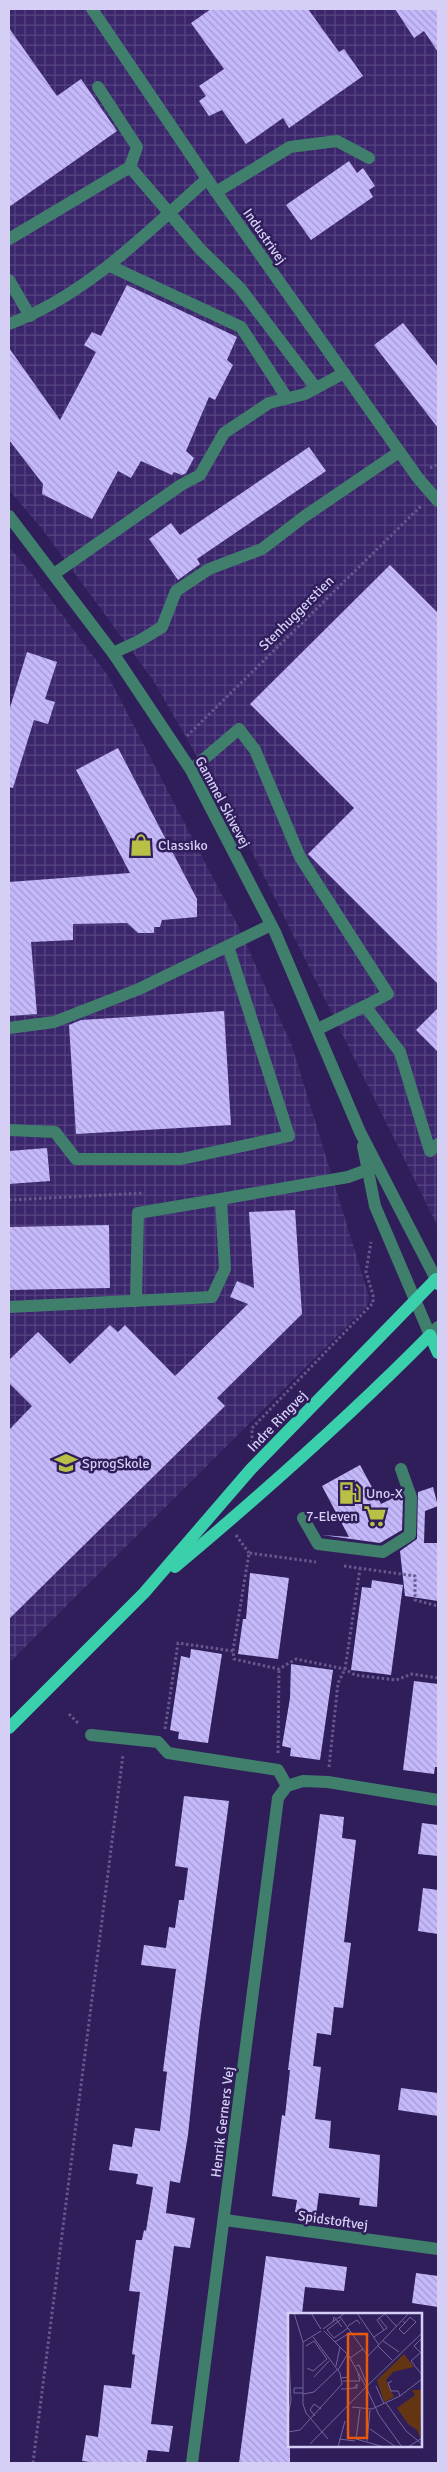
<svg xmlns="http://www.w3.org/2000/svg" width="447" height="2472" viewBox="0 0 447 2472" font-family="Signika,sans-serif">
<defs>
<pattern id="industrial-grid" width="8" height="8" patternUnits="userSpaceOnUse" patternTransform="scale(1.25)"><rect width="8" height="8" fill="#3b266b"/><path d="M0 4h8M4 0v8" fill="none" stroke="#564481"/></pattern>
<pattern id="building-back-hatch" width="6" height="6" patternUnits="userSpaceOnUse" patternTransform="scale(1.25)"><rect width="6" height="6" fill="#c5b9fc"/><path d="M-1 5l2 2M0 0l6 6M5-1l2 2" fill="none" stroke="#a49ad0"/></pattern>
</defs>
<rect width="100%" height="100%" fill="#301e5b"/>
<g fill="url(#industrial-grid)">
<polygon points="9,9 438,9 438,1227 251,850 153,680 43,530 9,490"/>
<polygon points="9,547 28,569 108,676 237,924 292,1046 369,1297 368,1304 364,1309 9,1663"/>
</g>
<g fill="url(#building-back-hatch)">
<polygon points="211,9 308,9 339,52 344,49 363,76 289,128 283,118 246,144 222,110 209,116 199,101 206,96 199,86 224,69 191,23"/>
<polygon points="395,9 438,9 438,52 424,31 414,38"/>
<polygon points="9,28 57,96 81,79 117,131 9,207"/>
<polygon points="349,161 357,173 363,168 375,186 369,190 373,197 311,240 286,205"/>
<polygon points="127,285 237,337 227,360 233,365 215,400 209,397 186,451 194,458 186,473 182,475 174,472 172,475 141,461 131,478 118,471 92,519 42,494 43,484 9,440 9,348 60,420 96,352 84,345 92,332 101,336"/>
<polygon points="403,323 438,367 438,428 374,345"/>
<polygon points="309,447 326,471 197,559 200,564 178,580 149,539 171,523 180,535"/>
<polygon points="390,565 438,613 438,984 308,854 354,808 250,704"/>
<polygon points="27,652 57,662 45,699 55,702 48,724 34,720 13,788 9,787 9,711"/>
<polygon points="118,748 197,899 197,917 162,920 160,927 154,927 154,933 138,933 127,923 73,924 73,940 31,942 37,1014 9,1016 9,882 130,873 76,770"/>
<polygon points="438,1008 438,1052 416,1030"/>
<polygon points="224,1011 231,1125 76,1134 69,1025 81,1020"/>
<polygon points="47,1148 50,1181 9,1184 9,1151"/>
<polygon points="295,1210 302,1314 217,1398 225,1406 9,1619 9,1430 32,1406 9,1383 9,1360 38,1332 70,1364 110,1325 118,1332 125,1325 175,1376 248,1304 230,1297 237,1281 254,1288 249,1212"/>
<polygon points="109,1225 110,1288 9,1290 9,1227"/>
<polygon points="360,1465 381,1504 401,1494 403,1498 402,1530 380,1543 322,1535 349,1537 322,1486"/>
<polygon points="433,1487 438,1506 425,1511 424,1543 438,1543 438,1601 405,1596 400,1551 417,1539 418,1492"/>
<polygon points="250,1573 289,1578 278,1659 238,1654 243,1619 246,1619"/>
<polygon points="372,1580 403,1585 391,1675 351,1670 362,1587 371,1588"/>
<polygon points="191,1649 222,1654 208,1743 178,1739 179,1732 170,1730 181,1656 190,1658"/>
<polygon points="291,1664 333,1670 320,1760 290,1756 291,1748 282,1746 290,1698"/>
<polygon points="414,1681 438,1684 438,1767 435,1767 434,1774 403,1770"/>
<polygon points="184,1796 229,1801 199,2030 188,2135 180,2183 170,2181 166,2213 195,2218 190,2248 174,2246 151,2424 173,2426 169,2452 148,2450 146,2463 98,2463 82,2461 86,2435 98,2437 104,2385 131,2388 135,2355 132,2354 140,2292 129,2291 136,2240 142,2240 144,2230 146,2231 153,2187 136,2184 138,2174 109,2170 113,2144 132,2147 135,2128 160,2131 167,2072 163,2071 176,1969 141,1965 144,1945 166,1948 169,1927 175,1928 179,1900 184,1900 188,1868 175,1866"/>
<polygon points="320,1814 344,1817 342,1838 356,1840 344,1942 351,1943 343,2008 334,2007 331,2035 317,2033 313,2066 321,2067 315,2119 331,2121 329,2148 380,2155 377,2207 359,2205 360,2198 319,2193 316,2215 295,2212 297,2200 272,2196 282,2115 285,2116 290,2070 288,2070"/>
<polygon points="422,1823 438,1825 438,1856 418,1854"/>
<polygon points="423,1888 438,1890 438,1934 418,1931"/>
<polygon points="401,2088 438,2093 438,2116 398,2110"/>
<polygon points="266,2256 347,2267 344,2291 305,2287 302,2314 290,2314 290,2463 239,2463"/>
<polygon points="416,2273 438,2276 438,2307 412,2303"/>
</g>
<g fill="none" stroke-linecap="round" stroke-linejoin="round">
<g stroke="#66578d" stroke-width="3" stroke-dasharray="2.5 2.5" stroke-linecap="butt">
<polyline points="430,468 438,464"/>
<polyline points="187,736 421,506"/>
<polyline points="9,1200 144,1193"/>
<polyline points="252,1443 252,1428 373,1303 373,1295 366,1272 371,1242"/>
<polyline points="236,1535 249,1553"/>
<polyline points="344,1566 415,1576 415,1600 438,1606"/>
<polyline points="233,1651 249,1553 316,1562"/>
<polyline points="69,1714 79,1724"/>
<polyline points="165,1729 178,1643 233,1651 234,1659 279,1669 296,1659 345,1669 355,1675 396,1680 412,1674 438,1678"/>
<polyline points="278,1753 279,1669"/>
<polyline points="329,1767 338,1683 345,1669 360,1569"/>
<polyline points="33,2463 123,1755"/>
</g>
<g stroke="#417f6d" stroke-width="12">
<polyline points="92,9 216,192 418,478 438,501"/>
<polyline points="98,87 137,147 130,167"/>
<polyline points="216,192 290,147 337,141 369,158"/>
<polyline points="9,239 130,167 200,249 240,288 316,388"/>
<polyline points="110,266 241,327 287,398"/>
<polyline points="9,280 30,316"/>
<path d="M9,324C87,295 146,233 207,179"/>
<polyline points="9,516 113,653 191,770 275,932 360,1132 436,1279 438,1276"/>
<polyline points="54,574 181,485 200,475 224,433 269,403 305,394 344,373"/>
<polyline points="113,653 139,641 162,627 176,591 209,569 262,549 305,516 399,452"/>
<polyline points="191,770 239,729 255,750 300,857 388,994 365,1006 400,1052 430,1151 438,1144"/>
<polyline points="9,1028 54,1022 139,989 271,925"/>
<polyline points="318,1029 365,1006"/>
<polyline points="9,1130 55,1132 76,1159 181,1159 289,1136 228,946"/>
<polyline points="363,1146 375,1206 430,1335 438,1327"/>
<polyline points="221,1199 348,1177 375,1167"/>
<polyline points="9,1307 212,1297 225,1269 221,1199 138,1213 136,1301"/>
<polyline points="303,1518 318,1544 383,1552 410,1535 411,1497 401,1469"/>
<polyline points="91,1735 158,1742 168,1753 278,1770 287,1786"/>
<polyline points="287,1786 303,1781 328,1782 438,1800"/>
<polyline points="225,2220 438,2249"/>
<polyline points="192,2463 278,1798 287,1786"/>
</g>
<g stroke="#3bd0ac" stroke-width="12">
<path d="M175,1567C263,1493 349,1417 430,1335L438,1353"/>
<polyline points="9,1728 144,1593 251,1469 436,1279 438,1284"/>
</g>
</g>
<defs>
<symbol id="shop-bare" viewBox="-9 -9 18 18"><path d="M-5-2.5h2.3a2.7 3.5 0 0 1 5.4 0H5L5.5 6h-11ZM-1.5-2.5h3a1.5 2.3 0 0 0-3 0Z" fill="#b9c046" stroke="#301e5b" stroke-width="2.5" paint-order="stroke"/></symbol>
<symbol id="school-bare" viewBox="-9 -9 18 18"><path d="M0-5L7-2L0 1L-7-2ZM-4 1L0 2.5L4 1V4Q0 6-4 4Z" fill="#b9c046" stroke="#301e5b" stroke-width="2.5" paint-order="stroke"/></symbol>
<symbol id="fuel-bare" viewBox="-9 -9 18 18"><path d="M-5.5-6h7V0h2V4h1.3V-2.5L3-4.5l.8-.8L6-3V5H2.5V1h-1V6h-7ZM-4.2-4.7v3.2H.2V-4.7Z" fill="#b9c046" stroke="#301e5b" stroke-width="2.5" paint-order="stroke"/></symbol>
<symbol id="supermarket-bare" viewBox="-9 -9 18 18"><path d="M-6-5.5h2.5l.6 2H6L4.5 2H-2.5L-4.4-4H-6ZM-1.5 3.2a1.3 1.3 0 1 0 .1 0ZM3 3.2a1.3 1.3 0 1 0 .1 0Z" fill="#b9c046" stroke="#301e5b" stroke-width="2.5" paint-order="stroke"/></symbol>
</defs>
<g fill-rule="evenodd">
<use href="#shop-bare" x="125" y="829" width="32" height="32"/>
<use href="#school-bare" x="50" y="1447" width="32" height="32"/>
<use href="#fuel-bare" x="334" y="1477" width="32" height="32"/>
<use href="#supermarket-bare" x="359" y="1500" width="32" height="32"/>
</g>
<g text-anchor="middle" stroke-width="5" stroke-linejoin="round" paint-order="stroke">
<g font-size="14" fill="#d5cff5" stroke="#301e5b">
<text transform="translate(265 236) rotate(55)" y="5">Industrivej</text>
<text transform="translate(296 613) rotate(-45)" y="5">Stenhuggerstien</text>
<text transform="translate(223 802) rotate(62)" y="5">Gammel Skivevej</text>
<text transform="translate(277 1421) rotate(-46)" y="5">Indre Ringvej</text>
<text transform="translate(222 2122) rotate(-83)" y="5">Henrik Gerners Vej</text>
<text transform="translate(333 2220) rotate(8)" y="5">Spidstoftvej</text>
</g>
<g font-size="14" fill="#d5cff5" stroke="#301e5b" text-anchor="start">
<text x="158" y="850">Classiko</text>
<text x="82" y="1468">SprogSkole</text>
<text x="366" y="1498">Uno-X</text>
<text x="358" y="1521" text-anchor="end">7-Eleven</text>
</g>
</g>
<g transform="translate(288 2313)">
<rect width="134" height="134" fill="#301e5b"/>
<path d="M116,41L126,54L105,59L98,67L106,84L96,89L89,67ZM124,77H134L132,125L129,117L120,111L109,95L127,82Z" fill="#643513"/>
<path fill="none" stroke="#726599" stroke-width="1" d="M6,0L15,29M23,0L33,16M69,0L91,32M97,1L109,14M52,4L80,43L121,0M91,5L89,7L96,17M52,7L39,17L46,25L60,15M115,8L117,10L122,4L128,9L116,21L111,16L117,10M45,9L46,4L54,14M60,13L69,7L72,11M35,16L57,0M33,18L15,29V91L18,100L40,126M36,18L61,43L78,74L134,20M86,24L99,15L91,5L97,1M134,25L126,33L134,41M0,27L3,87L0,103M95,28L111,39M47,29L63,19M18,33L26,28L39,46L25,58L19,55M90,33L104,47M132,40L123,48L134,62M62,45L75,36M48,53L52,34M68,53L71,52L78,69L80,67M50,57L59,42M26,64L41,48M53,65L60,64V68H55M60,68H72L70,60M104,68L100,70L103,78H110L112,83M88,73L96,91M53,76H57L66,75H69V71L66,75M15,80H6V75H15M15,81L26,79L50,56M98,90L118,118L134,131M64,94L84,96L112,83L134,66M72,96L68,126L96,134M27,103L22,97L26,91L33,96M82,116L108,134M0,119L12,117L54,71L52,60L25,24M51,126L67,128M79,128L82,97M22,131L78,74L91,102L114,134M50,134L57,108M120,134L134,125"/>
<path fill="#e8590c" fill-opacity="0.15" stroke="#e8590c" stroke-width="2.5" d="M60,21H79V125H60Z"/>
<rect width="134" height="134" fill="none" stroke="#d5cff5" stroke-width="2.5"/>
</g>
<rect width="447" height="2472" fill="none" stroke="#d5cff5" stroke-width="20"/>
</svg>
